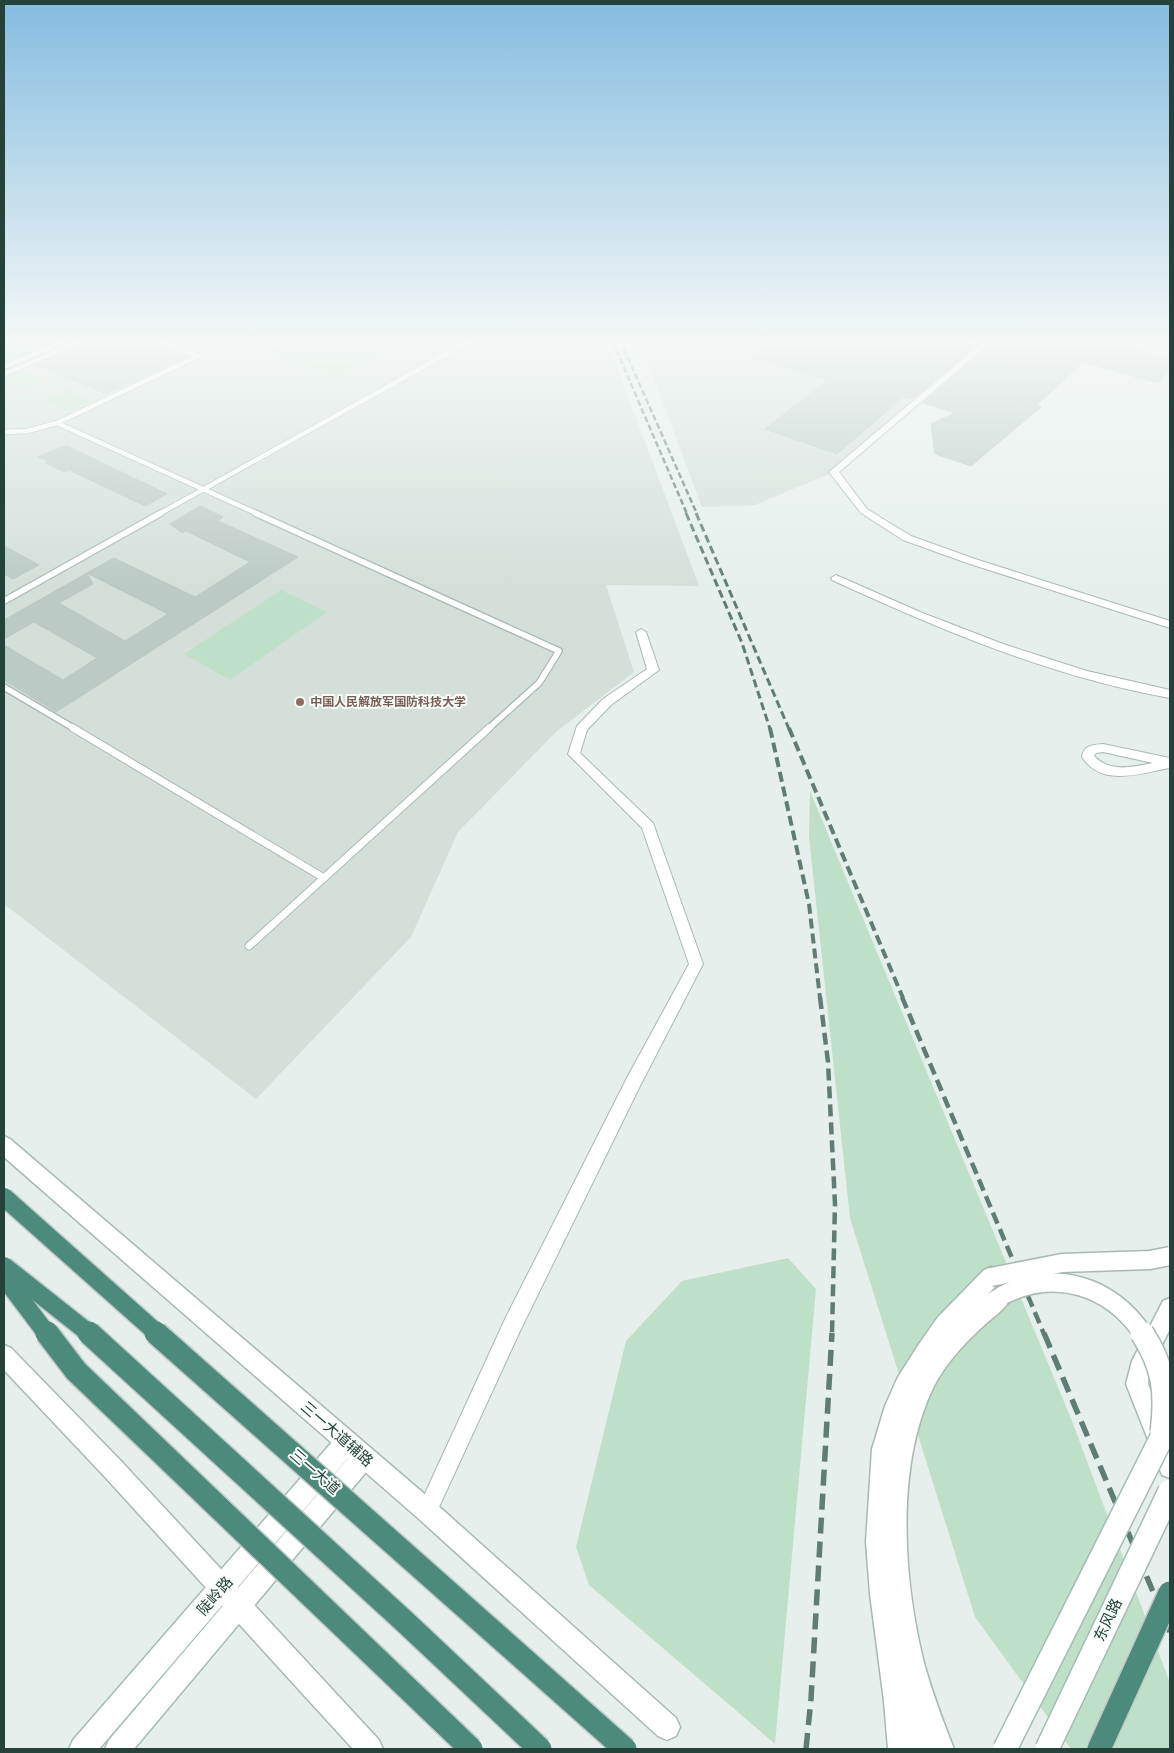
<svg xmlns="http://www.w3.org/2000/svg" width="1174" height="1753" viewBox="0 0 1174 1753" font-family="Poppins,'Noto Sans SC',sans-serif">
<rect width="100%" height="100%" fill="#e6efeb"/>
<g fill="#d4dfda">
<polygon points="4,342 593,342 612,354 699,586 606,585 634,672 556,732 458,832 411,937 256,1099 4,904"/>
<polygon points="640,342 986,342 834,472 755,505 702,507"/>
</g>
<g fill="#bfe0c8">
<polygon points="4,342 58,342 4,365"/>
<polygon points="284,342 407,342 333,377 268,349"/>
<polygon points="21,370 46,380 23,390 4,382 4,377"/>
<polygon points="67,390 92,401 68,412 43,400"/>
<polygon points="281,590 327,612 230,680 184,654"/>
<polygon points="810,791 1072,1421 1170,1683 1170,1749 1071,1749 975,1617 850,1218 809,837"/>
<polygon points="788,1258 816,1289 775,1744 589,1585 576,1547 626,1341 682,1281"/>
</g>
<g fill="#bbcac4" stroke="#b8c9c2">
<polygon points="83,342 142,342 183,358 106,394 36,365 81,346"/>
<polygon points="777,342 951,342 973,348 912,399 903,397 837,454 765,429 828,380 755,359"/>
<polygon points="993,342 1099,342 1107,344 1109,342 1170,359 1170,370 1158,383 1083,362 1037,405 1041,407 971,466 935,454 931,424 955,413 923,403"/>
<polygon points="67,446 167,494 145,506 69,470 65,472 45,463 48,461 38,457 56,449"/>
<polygon points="200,506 223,517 218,521 298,557 56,712 4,680 4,645 63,680 97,658 34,622 4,639 4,620 87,573 93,584 59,603 125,641 168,614 87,573 114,558 195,597 250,562 186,531 182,533 170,524"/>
<polygon points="4,546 39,565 13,579 4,574"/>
</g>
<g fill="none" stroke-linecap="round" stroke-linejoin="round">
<defs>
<g id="service-far2">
<polyline points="969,342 983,346"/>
<polyline points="4,367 64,342"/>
<polyline points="4,374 79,342"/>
<polyline points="57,423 198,356 159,342"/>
<polyline points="4,432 27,431 57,423 258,514"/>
<polyline points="159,514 468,342"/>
</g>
<g id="service-far1">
<polyline points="255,513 559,651 539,683 488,729"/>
<polyline points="4,601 161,513"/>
<polyline points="4,687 75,729"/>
</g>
<g id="service">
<polyline points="73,728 324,878"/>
<polyline points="249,946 489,728"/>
</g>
<g id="minor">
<polygon points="983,342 991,342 839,472 867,509 911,536 975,559 1170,621 1170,628 967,563 903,540 861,513 829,472"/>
<path d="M836,575L920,612L1003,644L1087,671L1170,690V698C1052,677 941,630 832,580L831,578Z"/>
<polygon points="641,629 646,632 659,670 611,705 587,730 580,753 653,823 703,964 640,1086 520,1331 434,1518 427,1521 420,1518 417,1511 506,1317 628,1076 689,964 642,828 568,754 577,726 603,699 647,669 636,632"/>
<path d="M1103,744L1170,758V768C1141,773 1102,788 1082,757C1084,745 1092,745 1103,744ZM1103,752L1153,763C1131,767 1111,773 1094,756L1096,753Z"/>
</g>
<g id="tertiary">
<polygon points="4,1136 10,1139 435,1503 676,1718 680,1727 676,1736 667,1740 658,1736 419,1519 4,1157"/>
<path d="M991,1267L998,1270L1001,1277L998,1284L988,1294L1003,1285L1010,1288L1013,1295C1007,1309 990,1319 979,1330C962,1346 945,1365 934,1386C895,1465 903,1579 924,1663C932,1692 943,1721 954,1749H888L884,1701L870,1594L866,1542L872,1449L885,1406L898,1377L919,1344L938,1317L984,1270Z"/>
<polygon points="1170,1298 1170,1329 1149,1370 1148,1384 1170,1440 1170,1478 1162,1475 1126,1384 1132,1361 1163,1301"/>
<polygon points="4,1345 11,1348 121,1461 379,1740 383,1749 353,1749 105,1477 4,1370"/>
</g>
<g id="secondary">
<polygon points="347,1431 355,1434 358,1442 355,1450 99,1749 69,1749 73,1740 339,1434"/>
<polygon points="364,1446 372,1449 375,1457 372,1465 134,1749 105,1749 109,1740 356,1449"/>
</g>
</defs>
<use href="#service-far2" stroke="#a8b8b2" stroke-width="6"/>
<use href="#service-far1" stroke="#a8b8b2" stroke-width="8"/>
<use href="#service" stroke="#a8b8b2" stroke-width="9"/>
<use href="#minor" stroke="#a8b8b2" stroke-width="2"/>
<use href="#tertiary" stroke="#a8b8b2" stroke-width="3"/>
<use href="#secondary" stroke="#a4bbb3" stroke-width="3"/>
<use href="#service-far2" stroke="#fff" stroke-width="4.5"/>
<use href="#service-far1" stroke="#fff" stroke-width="5.5"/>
<use href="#service" stroke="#fff" stroke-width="7"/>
<use href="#minor" fill="#fff" fill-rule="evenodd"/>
<use href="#tertiary" fill="#fff" fill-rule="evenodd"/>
<use href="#secondary" fill="#fff" fill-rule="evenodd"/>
<g stroke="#5f7d75" stroke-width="2.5" stroke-dasharray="6 3" stroke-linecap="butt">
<polyline points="613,342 687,514"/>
<polyline points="624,349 697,514"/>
</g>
<g stroke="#5f7d75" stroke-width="3" stroke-dasharray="8 4" stroke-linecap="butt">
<polyline points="686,513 742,643 770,729"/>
<polyline points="696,513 789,729"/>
</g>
<g stroke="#5f7d75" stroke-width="4" stroke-dasharray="10 5" stroke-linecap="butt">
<polyline points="770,728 809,904 820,998"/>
<polyline points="789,728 903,998"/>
</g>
<g stroke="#5f7d75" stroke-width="4.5" stroke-dasharray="12 6" stroke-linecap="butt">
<polyline points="820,997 828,1062 835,1204 832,1334"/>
<polyline points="902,997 1044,1334"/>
</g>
<g stroke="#5f7d75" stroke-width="5.5" stroke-dasharray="16 8" stroke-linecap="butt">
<polyline points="1044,1333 1170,1632"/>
<polyline points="806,1749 811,1699 832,1333"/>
</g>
<defs>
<g id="tertiary-bridge-far1">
<polyline points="991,1277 1062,1263 1150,1260 1170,1256"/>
<path d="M1003,1295C1055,1269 1110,1285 1143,1334"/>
</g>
<path id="tertiary-bridge" d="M1142,1333C1164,1367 1167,1392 1162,1432"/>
<g id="secondary-bridge">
<polyline points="1005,1749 1170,1421"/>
<polyline points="1047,1749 1170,1491"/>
</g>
<g id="trunk-bridge-far1">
<polyline points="4,1197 158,1334"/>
<polyline points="4,1266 90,1334"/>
<polyline points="4,1277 47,1334"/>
</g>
<g id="trunk-bridge">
<polyline points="47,1333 76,1371 471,1749"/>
<polyline points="89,1333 404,1621 540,1749"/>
<polyline points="156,1333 625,1749"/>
<polyline points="1099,1749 1170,1593"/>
</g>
</defs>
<use href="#tertiary-bridge-far1" stroke="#a8b8b2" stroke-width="21" stroke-linecap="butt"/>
<use href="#tertiary-bridge" stroke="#a8b8b2" stroke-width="26" stroke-linecap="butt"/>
<use href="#secondary-bridge" stroke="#a4bbb3" stroke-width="26" stroke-linecap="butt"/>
<use href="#trunk-bridge-far1" stroke="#c2cac8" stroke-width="21" stroke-linecap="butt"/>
<use href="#trunk-bridge" stroke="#c2cac8" stroke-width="26" stroke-linecap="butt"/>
<use href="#tertiary-bridge-far1" stroke="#fff" stroke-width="18"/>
<use href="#tertiary-bridge" stroke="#fff" stroke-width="23"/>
<use href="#secondary-bridge" stroke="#fff" stroke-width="23"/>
<use href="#trunk-bridge-far1" stroke="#4c8a7c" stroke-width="18"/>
<use href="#trunk-bridge" stroke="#4c8a7c" stroke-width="23"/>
</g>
<linearGradient id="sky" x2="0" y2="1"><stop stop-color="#84bce0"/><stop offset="0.58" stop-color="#f4f8f6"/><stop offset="1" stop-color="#f4f8f6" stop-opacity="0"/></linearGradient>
<rect width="1174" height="587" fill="url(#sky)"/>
<circle fill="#8d6e63" stroke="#f7fbf9" stroke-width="2" cx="300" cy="702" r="5"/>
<g text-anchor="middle" stroke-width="4" stroke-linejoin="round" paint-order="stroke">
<g font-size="12" font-weight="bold" fill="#785e54" stroke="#f7fbf9" text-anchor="start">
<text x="310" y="706">中国人民解放军国防科技大学</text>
</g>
<g font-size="15" fill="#24423a" stroke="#f7fbf9">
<text transform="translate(337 1434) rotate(41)" y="5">三一大道辅路</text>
<text transform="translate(315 1472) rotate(41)" y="5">三一大道</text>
<text transform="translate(215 1596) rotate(-49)" y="5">陡岭路</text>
<text transform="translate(1108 1620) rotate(-65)" y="5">东风路</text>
</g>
</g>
<rect width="1174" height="1753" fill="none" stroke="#24423a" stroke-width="10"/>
</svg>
